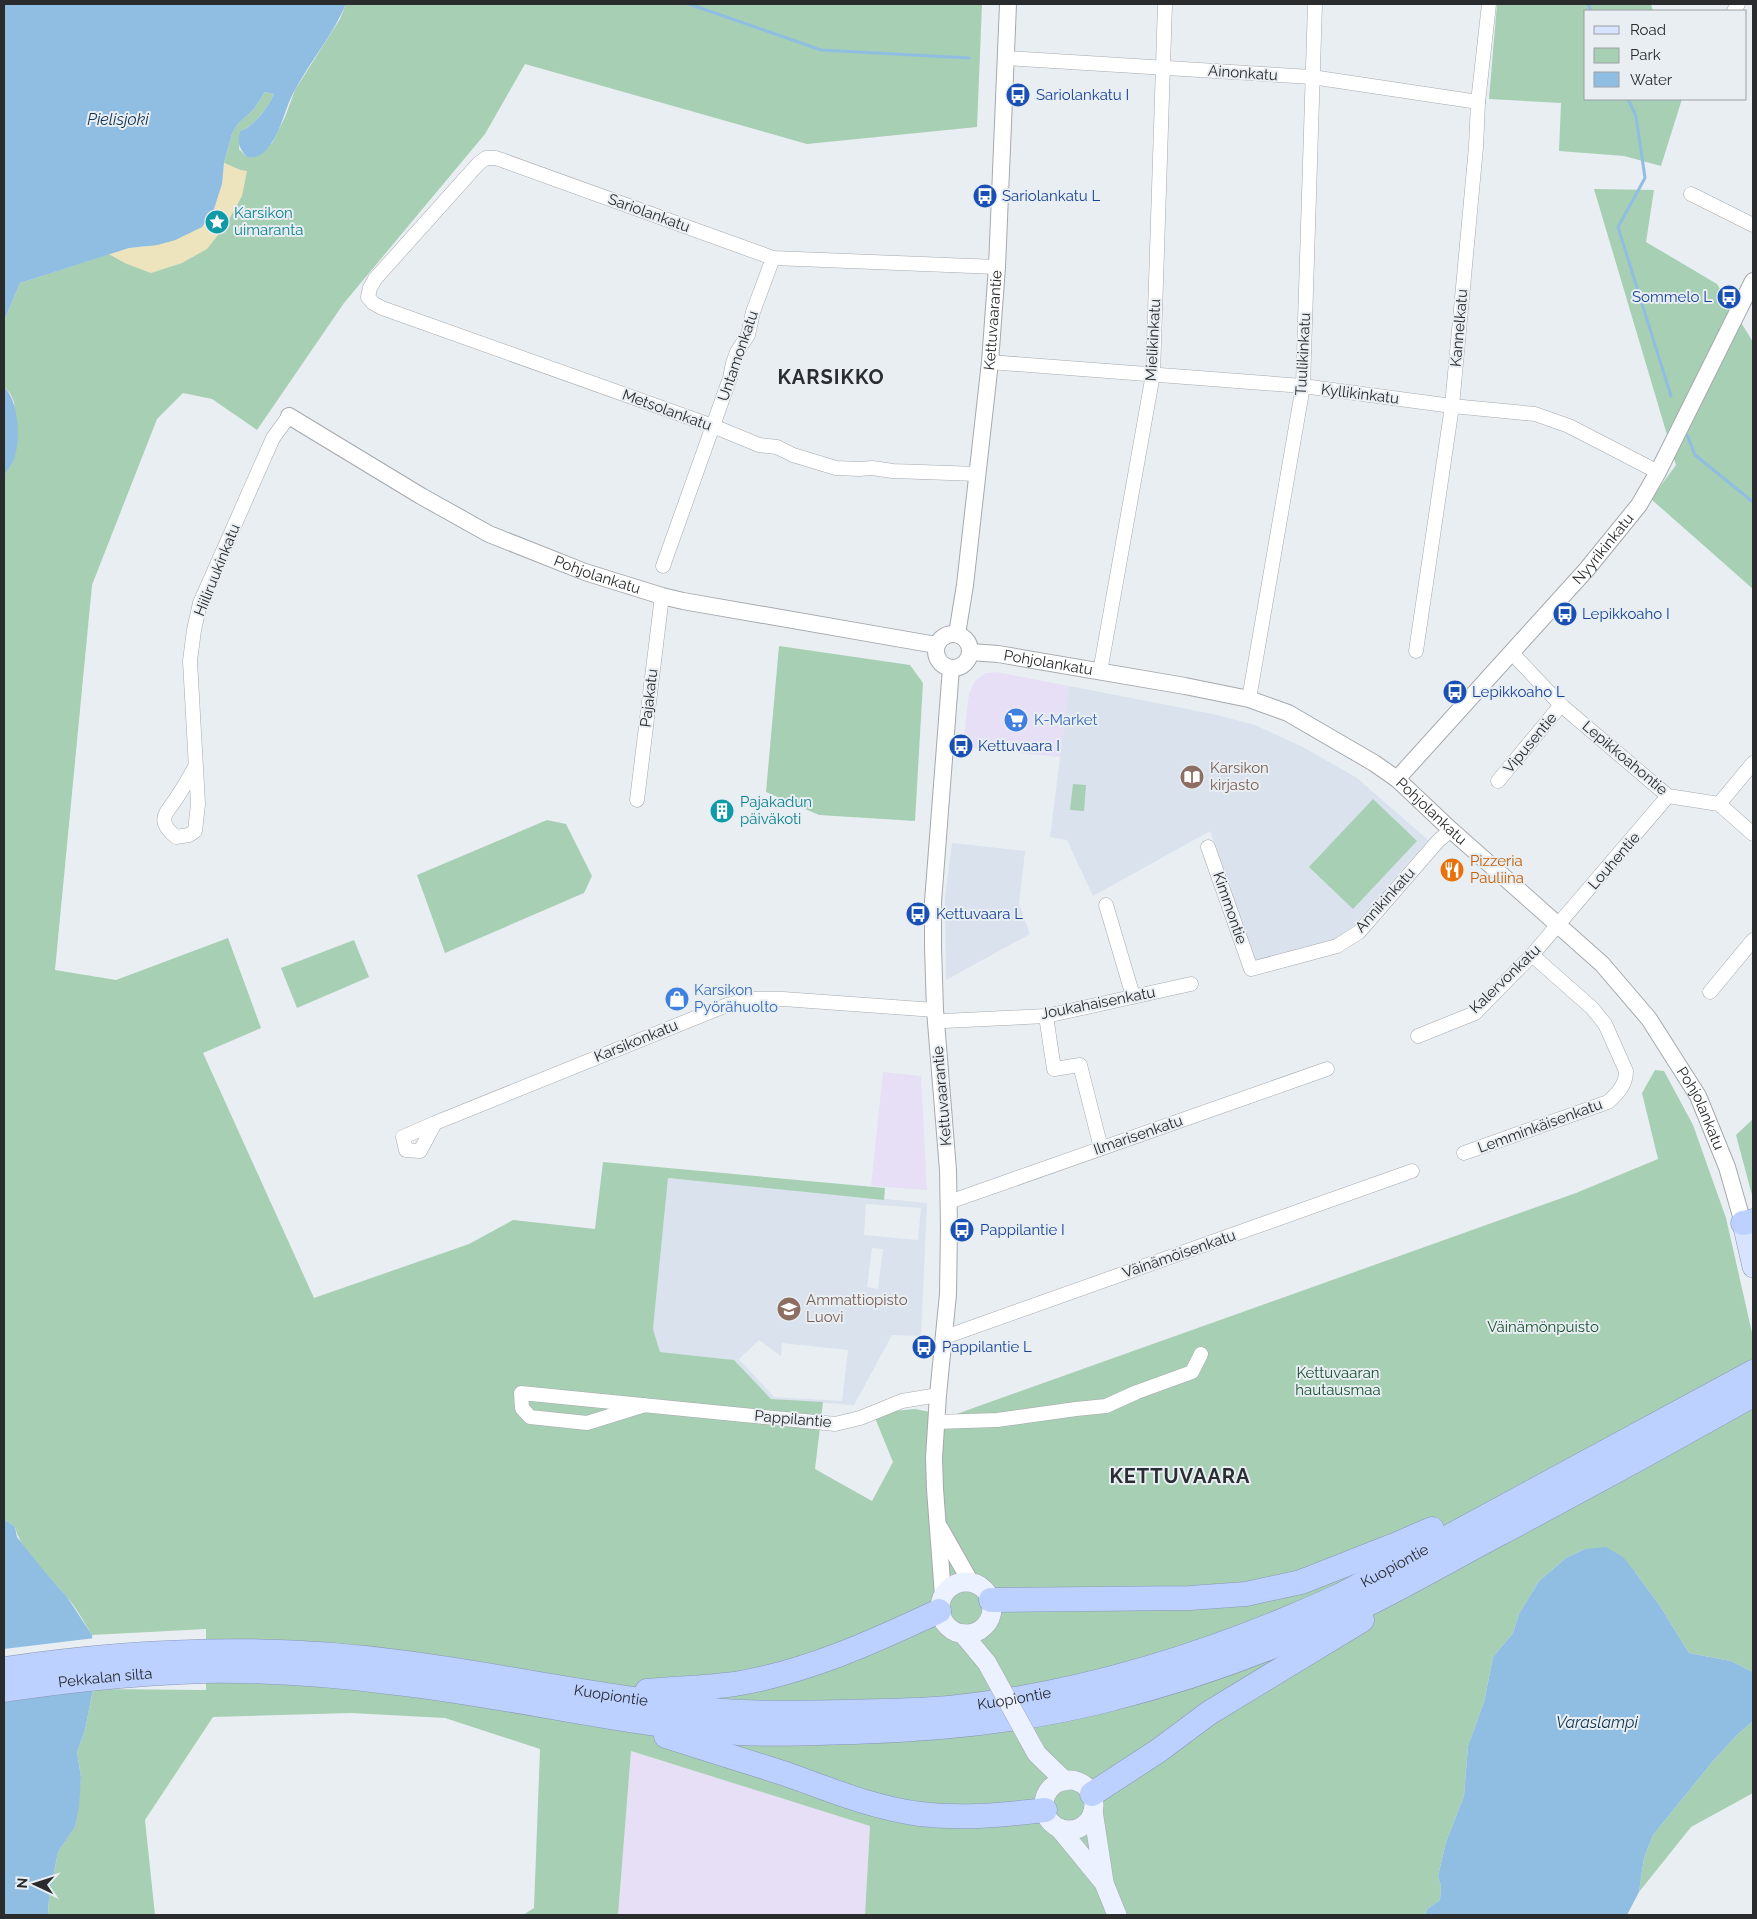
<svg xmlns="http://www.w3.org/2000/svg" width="1757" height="1919" viewBox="0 0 1757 1919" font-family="Raleway,sans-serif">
<rect width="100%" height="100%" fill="#e9eef3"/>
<g fill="#e7dff5">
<polygon points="996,672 1069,686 1060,757 963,747 969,693 975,681 985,673"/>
<polygon points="883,1072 921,1076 927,1190 871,1186"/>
<polygon points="631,1751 870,1826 865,1915 618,1915"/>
</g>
<g fill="#d9e2ed" fill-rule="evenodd">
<polygon points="1069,686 1213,714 1255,725 1303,747 1357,778 1428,840 1353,926 1340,936 1330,942 1255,961 1210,831 1093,896 1067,840 1050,837"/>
<polygon points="952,843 1025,851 1019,904 1030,934 946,980 945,897"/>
<path d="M668,1178L927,1203L921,1336L892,1335L854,1405L771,1399L734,1360L660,1352L653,1329ZM866,1204L921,1208L918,1240L864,1235ZM872,1248L883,1249L878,1289L867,1287ZM759,1340L781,1356L782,1343L848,1350L842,1401L774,1397L739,1359Z"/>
</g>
<g fill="#a7cfb3">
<path d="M346,4H982L977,127L807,144L525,64L485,134L344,303L257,430L212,399L183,393L157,419L92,585L55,970L116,980L228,938L261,1028L203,1053L314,1298L469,1244L513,1220L595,1229L603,1162L885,1188L884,1200L668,1178L653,1329L660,1352L734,1360L771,1399L823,1402L815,1469L872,1501L893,1462L873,1413L915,1409L951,1416L1576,1193L1658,1159L1642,1093L1655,1070L1664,1071L1693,1125L1726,1218L1753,1337V1672L1731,1661L1689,1653L1660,1606L1635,1572L1585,1549L1566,1558L1539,1581L1519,1614L1513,1633L1493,1657L1484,1702L1468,1746L1464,1796L1446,1842L1438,1876L1441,1886L1440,1900L1427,1909L1425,1915H865L870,1826L631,1751L618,1915H523L534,1908L540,1749L445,1718L351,1713L213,1717L145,1820L155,1915H48L49,1898L58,1852L75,1827L81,1777L77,1752L85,1730L93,1689L206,1690V1629L92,1635C84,1622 76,1607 66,1596C50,1576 21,1552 15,1527L4,1519V476L17,443L14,402L10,393L4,387V321L20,283L109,254L127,264L240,170L224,163L232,134L237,125L254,109L265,92L274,94C267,108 255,126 240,131L239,149L247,157L272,143L285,117L295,90L340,19Z"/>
<polygon points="1497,4 1651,4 1653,11 1586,11 1586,99 1682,99 1661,166 1624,156 1559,151 1561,103 1489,99"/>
<polygon points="1594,189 1654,190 1646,242 1717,284 1753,342 1753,589 1651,499 1676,465"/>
<polygon points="779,646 910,665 923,683 915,821 819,815 766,792"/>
<polygon points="1073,784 1086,785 1084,811 1070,810"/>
<polygon points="1373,799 1417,841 1353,909 1309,867"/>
<polygon points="547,820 566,824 592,876 584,893 445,953 417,875"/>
<polygon points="354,940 369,977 297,1008 281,968"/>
<polygon points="1753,1119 1753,1199 1736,1135"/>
<polygon points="1753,1721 1753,1793 1691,1827 1639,1892 1644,1858 1653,1835 1713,1761 1737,1735"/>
</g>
<polygon fill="#ede4be" points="224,163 240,170 247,171 242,196 226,225 207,249 182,263 151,273 127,264 109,254 129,248 157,245 175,240 202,227 222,184"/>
<g fill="#90bee3">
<path d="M4,4H346C333,35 311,60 295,90C284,109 282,132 267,149C261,156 256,158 247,157C239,148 237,143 240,131C254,127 268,107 274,94L265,92L254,109L237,125L232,134L224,163L222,184L214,209L202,227L175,240L157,245L129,248L20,283L4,321Z"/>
<path d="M4,387C19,401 21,440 14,459C12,464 7,470 4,476Z"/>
<polygon points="4,1519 15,1527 17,1537 44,1571 67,1597 92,1635 94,1655 93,1689 85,1730 77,1752 81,1777 79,1806 75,1827 58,1852 49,1898 48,1915 4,1915"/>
<polygon points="1606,1547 1623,1557 1635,1572 1660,1606 1689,1653 1731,1661 1753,1672 1753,1721 1737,1735 1713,1761 1653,1835 1644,1858 1639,1892 1627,1915 1425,1915 1427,1909 1440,1900 1441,1886 1438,1876 1446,1842 1464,1796 1468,1746 1484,1702 1493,1657 1513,1633 1519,1614 1539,1581 1566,1558 1585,1549"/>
</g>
<polygon fill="#e9eef3" points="95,1638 97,1655 4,1677 4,1649"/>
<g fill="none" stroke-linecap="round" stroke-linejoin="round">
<g stroke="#90bee3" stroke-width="3">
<polyline points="689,4 821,50 969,58"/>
<polyline points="1588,4 1591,11"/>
<polyline points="1628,99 1636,116 1645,178 1618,227 1671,396"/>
<polyline points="1687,435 1695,455 1753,502"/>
</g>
<defs>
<g id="minor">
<polyline points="1734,11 1738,4"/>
<polyline points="1006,58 1312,77 1478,102"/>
<polyline points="1691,194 1753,225"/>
<polyline points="990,362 1303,386 1452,406 1535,414 1569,426 1658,472"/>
<polyline points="978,474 893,471 872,468 859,469 836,468 793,455 777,447 759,445 713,426 382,308 373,303 368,297 370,288 375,279 479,163 486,158 496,158 773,258 997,267"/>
<polyline points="663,566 730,378 733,363 737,352 748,335 753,312 773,258"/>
<polyline points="1416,651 1452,406 1476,147 1478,102 1489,4"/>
<polyline points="1512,653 1561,705 1668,796 1719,804 1753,834"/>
<polyline points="1100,672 1153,374 1165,4"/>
<polyline points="1249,699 1303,386 1315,4"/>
<path d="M195,767C190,776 185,785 179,794C169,812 153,818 176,837L189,835L195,831L198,804L190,661L194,630L200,603L273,438L289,416"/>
<polyline points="1498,781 1561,705"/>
<polyline points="637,800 662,596"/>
<polyline points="1719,804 1753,763"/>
<polyline points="1208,847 1251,969 1337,946 1359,932 1438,841 1451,830"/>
<polyline points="1106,905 1133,996"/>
<polyline points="1710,992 1753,940"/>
<polyline points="1046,1016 1054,1069 1080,1065 1101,1148"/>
<polyline points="944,1021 1046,1016 1191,984"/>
<polyline points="1418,1036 1475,1013 1532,955 1668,796"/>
<polyline points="435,1123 403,1137 406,1150 420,1151 435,1123 727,1005 754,999 783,999 935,1010"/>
<path d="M1464,1153L1608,1102C1618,1093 1626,1085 1626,1071L1605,1024L1592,1008L1532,955"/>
<polyline points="949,1202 1327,1069"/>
<polyline points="945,1337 1412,1171"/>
<polyline points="645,1405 587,1423 530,1417 522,1408 521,1393 835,1424 860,1418 902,1401 938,1395"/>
<polyline points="936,1422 997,1420 1076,1409 1106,1406 1137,1392 1192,1372 1201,1354"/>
</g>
<g id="tertiary">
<path id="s1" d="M289,416L421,496L489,534L585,572L662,596L683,601L936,645"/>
<circle cx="953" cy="651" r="17"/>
<path id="s2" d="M957,634L965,585L990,362L997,267L1008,4"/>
<path id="s3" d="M970,652L998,654L1185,686L1249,699L1288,713L1374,763L1397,779L1451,830L1602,964L1649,1019L1698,1096L1727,1167L1743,1223"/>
<path id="s4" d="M1397,779L1587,569L1639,505L1658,472L1753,281"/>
<polyline points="940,1528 970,1581"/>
<polyline points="943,1595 935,1489 934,1458 938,1395 948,1294 949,1227 948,1170 935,1010 933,947 933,902 951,668"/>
</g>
<g id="secondary">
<circle cx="966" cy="1608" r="26"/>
<polyline points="963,1634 987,1663"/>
<polyline points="1033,1747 1037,1754 1065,1781"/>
<circle cx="1069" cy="1805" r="25"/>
<polyline points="1093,1811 1104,1882"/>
<polyline points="1059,1828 1104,1883 1117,1915"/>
</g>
<polyline id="primary" points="1743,1223 1753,1267"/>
<g id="motorway">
<polyline points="1743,1223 1753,1221"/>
<polyline points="991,1600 1190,1598 1246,1594 1301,1582 1395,1545 1432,1529"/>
<path id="s5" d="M4,1669C137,1649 272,1644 406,1663C489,1674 572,1691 655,1702C678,1705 701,1709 723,1711C764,1714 805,1713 846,1712C880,1711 915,1711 949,1708C1085,1694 1217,1652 1341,1595L1753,1372"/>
<path id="s6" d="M4,1690C70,1680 137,1673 205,1671C269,1670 334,1675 397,1683C504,1695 608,1721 715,1731C761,1736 807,1733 853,1732C938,1730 1024,1721 1107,1700C1175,1683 1243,1660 1307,1632C1372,1605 1433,1569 1495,1536C1582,1490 1668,1443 1753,1395"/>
<path d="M647,1691C676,1688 706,1688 735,1684C807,1672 873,1642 939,1611"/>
<path d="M666,1736C706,1749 746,1761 786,1774C830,1790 874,1808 920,1814C962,1819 1003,1815 1045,1810"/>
<polyline points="1092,1794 1158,1751 1209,1713 1362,1620"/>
</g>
</defs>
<use href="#minor" stroke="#a5a9ae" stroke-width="15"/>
<use href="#tertiary" stroke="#a5a9ae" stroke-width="18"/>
<use href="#secondary" stroke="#a5a9ae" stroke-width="20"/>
<use href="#primary" stroke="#8997b6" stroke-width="22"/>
<use href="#motorway" stroke="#8997b6" stroke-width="25"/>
<use href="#minor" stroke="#fff" stroke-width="14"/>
<use href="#tertiary" stroke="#fff" stroke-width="16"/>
<use href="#secondary" stroke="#ebf1ff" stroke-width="19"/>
<use href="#primary" stroke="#d7e3ff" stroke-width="21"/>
<use href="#motorway" stroke="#bcd1ff" stroke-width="24"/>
<defs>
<polyline id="secondary-bridge" points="987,1663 1033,1747"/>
</defs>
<use href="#secondary-bridge" stroke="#a5a9ae" stroke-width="20" stroke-linecap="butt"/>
<use href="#secondary-bridge" stroke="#ebf1ff" stroke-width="19"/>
</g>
<defs>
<symbol id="bus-disc" viewBox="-11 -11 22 22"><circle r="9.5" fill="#1a4fb4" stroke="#e9eef3"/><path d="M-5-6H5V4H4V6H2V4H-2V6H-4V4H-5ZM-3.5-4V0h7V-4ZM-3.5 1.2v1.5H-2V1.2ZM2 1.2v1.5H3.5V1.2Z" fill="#fff"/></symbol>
<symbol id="sight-disc" viewBox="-11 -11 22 22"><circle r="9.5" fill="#0f9aa8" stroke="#e9eef3"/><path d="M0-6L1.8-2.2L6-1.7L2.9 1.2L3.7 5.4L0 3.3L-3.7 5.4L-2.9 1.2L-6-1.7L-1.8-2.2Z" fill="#fff"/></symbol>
<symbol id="supermarket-disc" viewBox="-11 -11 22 22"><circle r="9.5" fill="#3f7fe0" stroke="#e9eef3"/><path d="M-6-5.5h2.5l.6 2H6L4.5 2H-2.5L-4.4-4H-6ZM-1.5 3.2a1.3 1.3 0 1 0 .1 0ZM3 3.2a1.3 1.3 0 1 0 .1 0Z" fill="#fff"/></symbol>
<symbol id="library-disc" viewBox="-11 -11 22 22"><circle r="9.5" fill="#8d6e63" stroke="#e9eef3"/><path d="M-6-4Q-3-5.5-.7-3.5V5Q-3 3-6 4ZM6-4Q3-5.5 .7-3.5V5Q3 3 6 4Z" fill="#fff"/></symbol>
<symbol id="building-disc" viewBox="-11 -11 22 22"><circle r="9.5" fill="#0f9aa8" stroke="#e9eef3"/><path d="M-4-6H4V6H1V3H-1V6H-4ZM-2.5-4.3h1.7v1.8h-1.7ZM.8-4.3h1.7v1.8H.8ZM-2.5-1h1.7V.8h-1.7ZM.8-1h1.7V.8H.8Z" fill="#fff"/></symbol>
<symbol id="restaurant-disc" viewBox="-11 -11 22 22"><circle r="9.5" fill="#e8710a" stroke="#e9eef3"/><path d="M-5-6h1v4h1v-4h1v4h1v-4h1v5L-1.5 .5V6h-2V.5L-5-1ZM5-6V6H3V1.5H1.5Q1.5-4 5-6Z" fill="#fff"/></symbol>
<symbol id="shop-disc" viewBox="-11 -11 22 22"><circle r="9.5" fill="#3f7fe0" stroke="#e9eef3"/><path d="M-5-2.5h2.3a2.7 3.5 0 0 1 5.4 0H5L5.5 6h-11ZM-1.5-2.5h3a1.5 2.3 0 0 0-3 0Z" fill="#fff"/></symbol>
<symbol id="school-disc" viewBox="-11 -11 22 22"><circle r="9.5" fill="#8d6e63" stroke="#e9eef3"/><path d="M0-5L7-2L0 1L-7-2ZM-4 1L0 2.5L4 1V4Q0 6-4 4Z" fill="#fff"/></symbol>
</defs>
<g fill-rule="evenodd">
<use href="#bus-disc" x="1004" y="81" width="28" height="28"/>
<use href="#bus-disc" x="971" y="182" width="28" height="28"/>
<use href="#sight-disc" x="203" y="208" width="28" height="28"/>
<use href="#bus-disc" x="1715" y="283" width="28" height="28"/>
<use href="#bus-disc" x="1551" y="600" width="28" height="28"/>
<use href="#bus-disc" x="1441" y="678" width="28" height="28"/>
<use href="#supermarket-disc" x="1002" y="706" width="28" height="28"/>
<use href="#bus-disc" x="947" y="732" width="28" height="28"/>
<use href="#library-disc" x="1178" y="763" width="28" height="28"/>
<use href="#building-disc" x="708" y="797" width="28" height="28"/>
<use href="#restaurant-disc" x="1438" y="856" width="28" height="28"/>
<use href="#bus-disc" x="904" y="900" width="28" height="28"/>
<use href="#shop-disc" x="663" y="985" width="28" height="28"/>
<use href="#bus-disc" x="948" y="1216" width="28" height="28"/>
<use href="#school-disc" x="775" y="1295" width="28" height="28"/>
<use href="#bus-disc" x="910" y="1333" width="28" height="28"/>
</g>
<g text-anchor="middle" stroke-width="4" stroke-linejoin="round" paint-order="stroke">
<g font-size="15" fill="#292b2d" stroke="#e9eef3">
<text transform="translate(1243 73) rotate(4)" y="5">Ainonkatu</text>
<text transform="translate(649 213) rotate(20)" y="5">Sariolankatu</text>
<text dy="5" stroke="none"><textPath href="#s2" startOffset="316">Kettuvaarantie</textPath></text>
<text transform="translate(1459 328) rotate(-85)" y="5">Kannelkatu</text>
<text transform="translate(1153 340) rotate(-87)" y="5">Mielikinkatu</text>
<text transform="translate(1303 354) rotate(-87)" y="5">Tuulikinkatu</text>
<text transform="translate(738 356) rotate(-71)" y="5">Untamonkatu</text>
<text transform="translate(1360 394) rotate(7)" y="5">Kyllikinkatu</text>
<text transform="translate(667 410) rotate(20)" y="5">Metsolankatu</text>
<text dy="5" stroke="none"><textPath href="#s4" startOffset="309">Nyyrikinkatu</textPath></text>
<text transform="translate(217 570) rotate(-68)" y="5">Hiiliruukinkatu</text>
<text dy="5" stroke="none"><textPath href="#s1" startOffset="348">Pohjolankatu</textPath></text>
<text dy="5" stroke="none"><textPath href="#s3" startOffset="79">Pohjolankatu</textPath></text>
<text transform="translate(649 698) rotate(-83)" y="5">Pajakatu</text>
<text transform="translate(1530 743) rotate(-50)" y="5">Vipusentie</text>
<text transform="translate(1625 758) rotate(40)" y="5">Lepikkoahontie</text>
<text dy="5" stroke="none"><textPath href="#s3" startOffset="499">Pohjolankatu</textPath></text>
<text transform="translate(1614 861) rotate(-49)" y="5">Louhentie</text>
<text transform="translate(1385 900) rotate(-48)" y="5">Annikinkatu</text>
<text transform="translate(1230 908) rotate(71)" y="5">Kimmontie</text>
<text transform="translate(1505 979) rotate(-44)" y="5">Kalervonkatu</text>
<text transform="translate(1098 1003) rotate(-11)" y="5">Joukahaisenkatu</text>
<text transform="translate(636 1041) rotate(-22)" y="5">Karsikonkatu</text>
<text transform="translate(942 1096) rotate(-95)" y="5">Kettuvaarantie</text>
<text dy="5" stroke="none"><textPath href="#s3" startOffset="904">Pohjolankatu</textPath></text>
<text transform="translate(1540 1126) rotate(-20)" y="5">Lemminkäisenkatu</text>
<text transform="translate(1138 1135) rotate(-19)" y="5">Ilmarisenkatu</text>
<text transform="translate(1179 1254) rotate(-19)" y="5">Väinämöisenkatu</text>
<text transform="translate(793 1419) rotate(5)" y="5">Pappilantie</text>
<text dy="5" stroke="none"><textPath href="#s5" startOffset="1421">Kuopiontie</textPath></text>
<text dy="5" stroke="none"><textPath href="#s6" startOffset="102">Pekkalan silta</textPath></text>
<text dy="5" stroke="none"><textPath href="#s5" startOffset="611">Kuopiontie</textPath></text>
<text dy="5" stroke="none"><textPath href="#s5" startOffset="1016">Kuopiontie</textPath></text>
</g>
<g font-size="15" fill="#164399" stroke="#e9eef3" text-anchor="start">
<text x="1036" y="100">Sariolankatu I</text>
<text x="1002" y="201">Sariolankatu L</text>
<text x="1712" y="302" text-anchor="end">Sommelo L</text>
<text x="1582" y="619">Lepikkoaho I</text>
<text x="1472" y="697">Lepikkoaho L</text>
<text x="978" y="751">Kettuvaara I</text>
<text x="936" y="919">Kettuvaara L</text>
<text x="980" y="1235">Pappilantie I</text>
<text x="942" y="1352">Pappilantie L</text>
</g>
<g font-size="15" fill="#0d838f" stroke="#e9eef3" text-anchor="start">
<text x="234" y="218">Karsikon<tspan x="234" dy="17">uimaranta</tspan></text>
<text x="740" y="807">Pajakadun<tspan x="740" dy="17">päiväkoti</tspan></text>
</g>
<g font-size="15" fill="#366cbe" stroke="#e9eef3" text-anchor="start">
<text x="1034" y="725">K-Market</text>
<text x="694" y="995">Karsikon<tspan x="694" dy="17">Pyörähuolto</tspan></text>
</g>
<g font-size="15" fill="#785e54" stroke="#e9eef3" text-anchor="start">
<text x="1210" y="773">Karsikon<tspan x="1210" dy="17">kirjasto</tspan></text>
<text x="806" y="1305">Ammattiopisto<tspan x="806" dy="17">Luovi</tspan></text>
</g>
<g font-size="15" fill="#c56008" stroke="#e9eef3" text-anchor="start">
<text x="1470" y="866">Pizzeria<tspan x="1470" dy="17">Pauliina</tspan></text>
</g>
<g font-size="15" fill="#185130" stroke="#e9eef3">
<text x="1543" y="1332">Väinämönpuisto</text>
<text x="1338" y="1378">Kettuvaaran<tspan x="1338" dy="17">hautausmaa</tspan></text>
</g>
<g font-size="16" font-style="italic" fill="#10344e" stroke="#e9eef3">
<text x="118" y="125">Pielisjoki</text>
<text x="1597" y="1728">Varaslampi</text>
</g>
<g font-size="20" font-weight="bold" letter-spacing="1" fill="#2a2e32" stroke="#e9eef3">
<text x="831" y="384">KARSIKKO</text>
<text x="1180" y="1483">KETTUVAARA</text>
</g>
</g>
<rect width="1757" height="1919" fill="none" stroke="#292b2d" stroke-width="10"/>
<rect x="1584" y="10" width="162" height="90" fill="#e9eef3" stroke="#9ca0a4"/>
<rect x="1594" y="26" width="25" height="8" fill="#d7e3ff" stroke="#9ca0a4"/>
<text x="1630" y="35" font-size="15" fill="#292b2d">Road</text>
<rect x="1594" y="48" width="25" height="15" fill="#a7cfb3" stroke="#9ca0a4"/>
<text x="1630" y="60" font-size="15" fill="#292b2d">Park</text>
<rect x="1594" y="72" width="25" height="15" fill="#90bee3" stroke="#9ca0a4"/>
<text x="1630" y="85" font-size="15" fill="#292b2d">Water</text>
<g transform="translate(35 1884) rotate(274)" stroke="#e9eef3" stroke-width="4" paint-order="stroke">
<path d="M0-4L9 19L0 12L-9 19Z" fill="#292b2d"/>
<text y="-8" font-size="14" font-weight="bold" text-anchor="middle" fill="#292b2d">N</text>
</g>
</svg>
